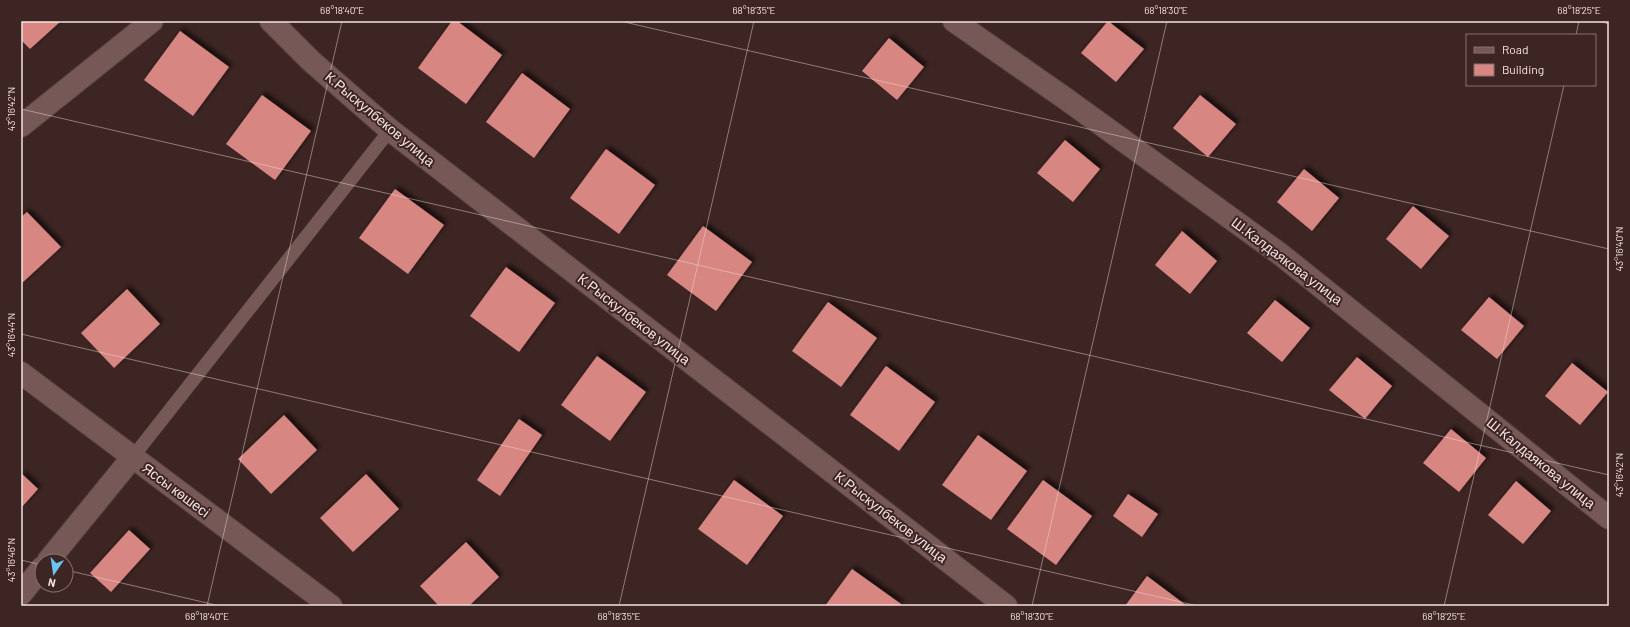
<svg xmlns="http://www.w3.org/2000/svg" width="1630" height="627" viewBox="0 0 1630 627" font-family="Barlow,sans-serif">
<defs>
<filter id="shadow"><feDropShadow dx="3.5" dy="-3.5" stdDeviation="2" flood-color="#0009"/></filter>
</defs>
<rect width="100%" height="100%" fill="#3d2523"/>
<g fill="#d78682" filter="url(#shadow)">
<polygon points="21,21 61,21 30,49 21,40"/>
<polygon points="452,21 457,21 502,55 466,104 418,68"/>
<polygon points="1108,21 1144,49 1116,82 1081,53"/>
<polygon points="180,31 229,67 193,116 144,80"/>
<polygon points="889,38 924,67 897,100 862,71"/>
<polygon points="522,73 570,109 534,158 486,122"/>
<polygon points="262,95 311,131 275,180 226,144"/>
<polygon points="1200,95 1236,124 1208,157 1173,128"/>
<polygon points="1065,140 1100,169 1073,202 1037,173"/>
<polygon points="606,149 655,185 619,234 570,198"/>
<polygon points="1304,169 1339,198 1312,231 1277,202"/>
<polygon points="395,189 444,225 408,274 359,238"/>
<polygon points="1413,206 1449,236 1421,269 1386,239"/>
<polygon points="27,212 61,247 21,284 21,217"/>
<polygon points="703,226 752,262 716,311 667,275"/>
<polygon points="1182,231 1217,261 1190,294 1155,265"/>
<polygon points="506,267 555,303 519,352 470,316"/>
<polygon points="127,289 160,324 114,368 81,333"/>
<polygon points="1489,297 1524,326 1497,359 1461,330"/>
<polygon points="1275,300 1310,328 1282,362 1247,333"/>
<polygon points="828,302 877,338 841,387 792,351"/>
<polygon points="597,356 646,392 610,441 561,405"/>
<polygon points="1357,357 1392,386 1365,419 1329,390"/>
<polygon points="1572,363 1608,392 1580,425 1545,396"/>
<polygon points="886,366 935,402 899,451 850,415"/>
<polygon points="284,415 317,450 271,494 238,459"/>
<polygon points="519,419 542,435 500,496 477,480"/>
<polygon points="1451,429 1486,458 1459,492 1423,463"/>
<polygon points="978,435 1027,471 991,520 942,485"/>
<polygon points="21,473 38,489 21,508"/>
<polygon points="366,474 399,509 353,552 320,518"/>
<polygon points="734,480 783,516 747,565 698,529"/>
<polygon points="1043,480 1092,516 1056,565 1007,529"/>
<polygon points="1516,481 1551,511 1523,544 1488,515"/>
<polygon points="1128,494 1158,514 1142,537 1113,516"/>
<polygon points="129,530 150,549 111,592 90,573"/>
<polygon points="466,542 499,577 469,606 439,606 420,586"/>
<polygon points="852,569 901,604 900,606 825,606"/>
<polygon points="1147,576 1187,606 1125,606"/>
</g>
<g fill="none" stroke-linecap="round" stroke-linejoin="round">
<defs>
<polyline id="service" points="132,458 390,130"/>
<g id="minor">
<polyline points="271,21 311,61 390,130 1006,606"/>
<polyline points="954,21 1066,99 1280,254 1609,518"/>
<polyline points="21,126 152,21"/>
<polyline points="21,373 331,606"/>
<polyline points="48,561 132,458"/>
<polyline points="21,594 42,568"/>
</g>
</defs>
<use href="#service" stroke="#55403f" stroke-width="14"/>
<use href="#minor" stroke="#55403f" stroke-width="24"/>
<use href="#service" stroke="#765957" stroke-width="13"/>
<use href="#minor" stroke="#765957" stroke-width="22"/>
</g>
<path fill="none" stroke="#f4e2e1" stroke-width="1" stroke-opacity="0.45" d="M620,21L1609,249M1598,21L1609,24M1576,35L1579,21M21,109L1609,475M21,334L1198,606M21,560L42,565M66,570L220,606M207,606L342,21M619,606L754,21M1032,606L1167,21M1444,606L1564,85"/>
<g text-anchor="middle" stroke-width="4" stroke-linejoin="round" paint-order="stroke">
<g font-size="14" fill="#f4e2e1" stroke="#3d2523">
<text transform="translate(380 119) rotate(40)" y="5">К.Рыскулбеков улица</text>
<text transform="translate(1287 261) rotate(37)" y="5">Ш.Калдаякова улица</text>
<text transform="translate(634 319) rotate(38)" y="5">К.Рыскулбеков улица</text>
<text transform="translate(1541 463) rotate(39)" y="5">Ш.Калдаякова улица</text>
<text transform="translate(176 490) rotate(37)" y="5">Яссы көшесі</text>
<text transform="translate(891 517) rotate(38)" y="5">К.Рыскулбеков улица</text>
</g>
</g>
<rect width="1630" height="627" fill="none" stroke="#3d2523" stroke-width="44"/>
<rect x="1466" y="34" width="130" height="52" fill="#3d2523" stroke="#86716f"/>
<rect x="1474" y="47" width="20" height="6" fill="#765957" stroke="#86716f"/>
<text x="1502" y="54" font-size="12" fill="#f4e2e1">Road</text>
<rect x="1474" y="64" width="20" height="12" fill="#d78682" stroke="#86716f"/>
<text x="1502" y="74" font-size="12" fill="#f4e2e1">Building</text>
<g transform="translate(54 573) rotate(193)"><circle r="19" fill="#3d2523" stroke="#86716f"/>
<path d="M0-3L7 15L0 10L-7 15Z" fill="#6ac3f1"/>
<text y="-6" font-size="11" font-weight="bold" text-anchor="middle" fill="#f4e2e1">N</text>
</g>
<rect x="22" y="22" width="1586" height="583" fill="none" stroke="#f4e2e1" stroke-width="1.5"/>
<g font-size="10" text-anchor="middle" fill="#f4e2e1">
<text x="342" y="14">68°18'40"E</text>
<text x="754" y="14">68°18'35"E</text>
<text x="1166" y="14">68°18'30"E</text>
<text x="1579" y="14">68°18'25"E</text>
<text transform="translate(11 109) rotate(-90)" y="4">43°16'42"N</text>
<text transform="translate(1619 249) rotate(-90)" y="4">43°16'40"N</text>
<text transform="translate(11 335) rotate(-90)" y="4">43°16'44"N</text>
<text transform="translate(1619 475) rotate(-90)" y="4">43°16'42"N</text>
<text transform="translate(11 560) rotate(-90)" y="4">43°16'46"N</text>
<text x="207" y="620">68°18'40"E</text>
<text x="619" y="620">68°18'35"E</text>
<text x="1032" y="620">68°18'30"E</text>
<text x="1444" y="620">68°18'25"E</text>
</g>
</svg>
